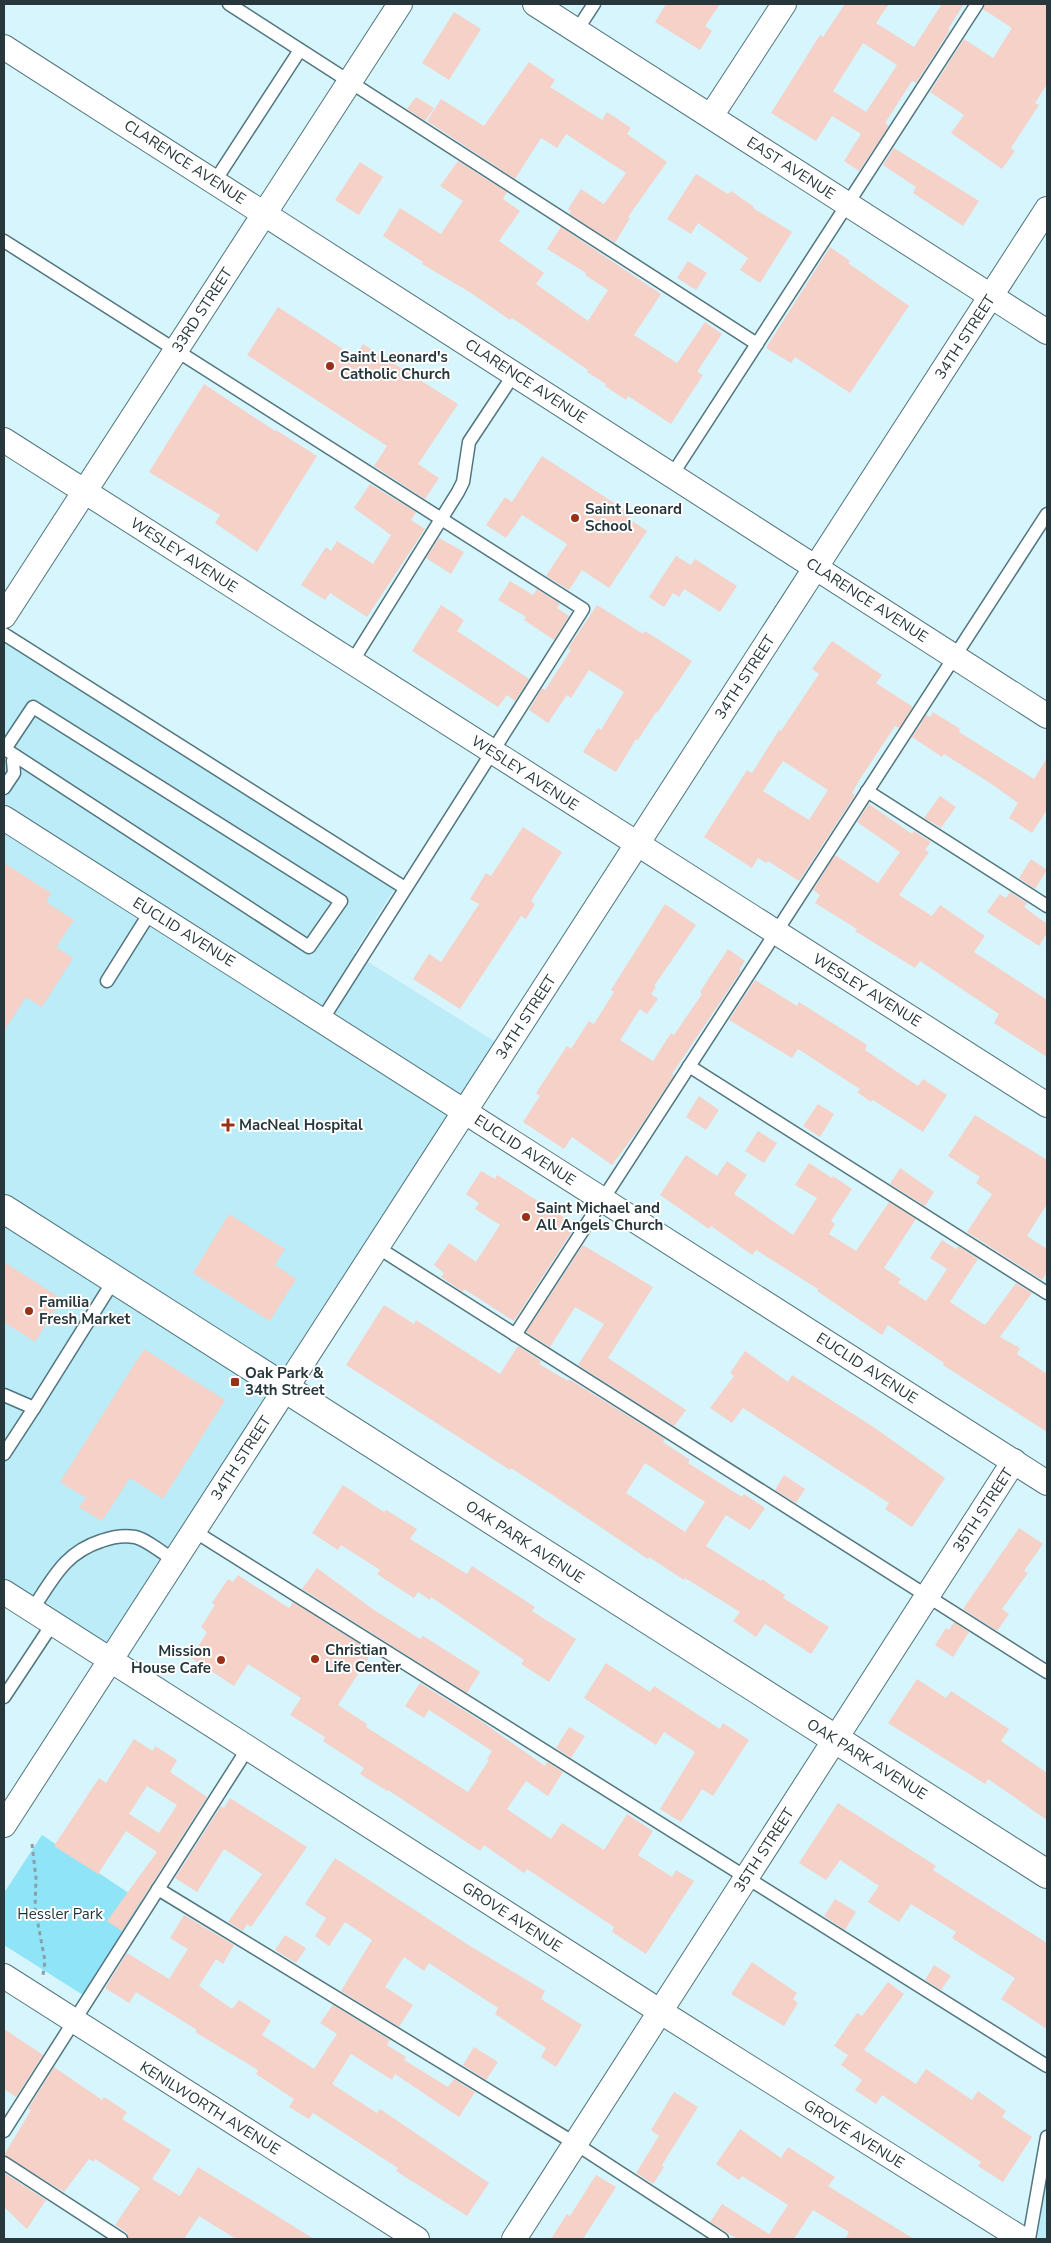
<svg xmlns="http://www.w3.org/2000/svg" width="1051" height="2243" viewBox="0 0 1051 2243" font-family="'Nunito Sans',sans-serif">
<rect width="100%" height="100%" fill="#d6f5fd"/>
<g fill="#bbecf8">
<polygon points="4,639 395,888 354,953 502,1046 110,1654 4,1587"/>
<polygon points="1047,2120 1047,2239 1027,2239"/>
</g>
<polygon fill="#8fe4f8" points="42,1835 142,1902 83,1995 4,1945 4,1893"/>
<g fill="#f5d1c8" fill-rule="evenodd">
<polygon points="666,4 720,4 705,26 712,31 700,50 655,22"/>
<path d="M845,4H889L876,23L914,47L942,4H964L948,29L950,30L916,83L912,81L885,123L889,126L859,171L844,161L861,134L832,116L816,141L771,113L820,35L823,37ZM863,43L897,65L866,112L833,91Z"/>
<polygon points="985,4 1047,4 1047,84 1035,103 1039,105 1011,148 1015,151 1002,169 951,133 964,115 930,92 964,39 993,58 1012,28 983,9"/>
<polygon points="454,12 481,29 449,80 422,63"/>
<polygon points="529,62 555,80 550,87 602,120 607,112 631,128 627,134 667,162 628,217 630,218 615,243 569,214 571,211 568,209 581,189 604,204 626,173 566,134 557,148 541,138 515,179 427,121 441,99 484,126"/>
<polygon points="416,97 434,108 425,121 407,109"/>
<polygon points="894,148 979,201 963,226 913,193 916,187 883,165"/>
<polygon points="458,161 507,192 503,199 520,211 499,241 544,273 536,284 588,321 608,290 585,275 586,273 547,249 561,227 661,294 634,335 677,363 705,322 722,334 697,372 703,375 671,424 628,396 626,400 605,386 606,384 587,372 588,370 512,318 510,320 471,293 422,264 423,262 383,236 400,208 441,234 463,201 440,186"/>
<polygon points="360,162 383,177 359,215 335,200"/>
<polygon points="696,174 728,194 731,191 754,207 753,208 792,232 760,283 740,270 748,258 698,223 691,234 667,219"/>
<polygon points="830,247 850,261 848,263 909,306 850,393 795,357 791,363 766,348"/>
<polygon points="688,261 707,273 696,290 677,278"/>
<polygon points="278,307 355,357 363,344 458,404 418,464 439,478 425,499 374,466 387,446 247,355"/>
<polygon points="204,384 275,431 276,430 317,456 257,552 215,523 220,515 149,472"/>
<polygon points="542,456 631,514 628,518 647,531 609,588 582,570 569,590 546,576 567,544 522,515 506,538 486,525 505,497 512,502"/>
<polygon points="370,484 416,512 411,520 425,529 367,617 330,593 325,600 301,585 326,547 331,551 337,541 373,564 391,535 354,508"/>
<polygon points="439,538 464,552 451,574 426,558"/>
<polygon points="676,556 691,565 695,559 737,586 720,612 684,589 679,597 673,593 664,607 649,597"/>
<polygon points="510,581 533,595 537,589 560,604 557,608 569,616 554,640 524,620 526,617 498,600"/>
<polygon points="441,605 464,620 457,631 529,679 515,701 507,695 498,707 412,651"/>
<polygon points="597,605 643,634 645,631 692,661 657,713 656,712 638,740 636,739 616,772 583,752 598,728 601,730 624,692 589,670 571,698 567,695 548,723 529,710 542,688 545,690 571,650 568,648"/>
<path d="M832,641L882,675L876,683L913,707L899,728L895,726L860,779L852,793L855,795L799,881L768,861L766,863L758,858L752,868L704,837L747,770L752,773L779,730L781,731L819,674L812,669ZM783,761L828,790L809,820L763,791Z"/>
<polygon points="933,712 960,729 959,732 1034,779 1047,758 1047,810 1032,833 1009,818 1018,803 990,783 944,754 942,757 912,737 926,715 930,717"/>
<polygon points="940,796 956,807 941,828 924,818"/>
<polygon points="869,804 912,834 914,831 931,842 925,850 929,852 899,895 932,916 940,905 985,936 974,952 1047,1000 1047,1057 994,1023 999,1014 920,961 915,968 855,931 857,929 815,903 820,895 813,890 835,855 878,883 900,852 857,822"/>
<polygon points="523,827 562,852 531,901 535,904 526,919 521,916 460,1009 413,979 429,954 441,962 479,904 470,899 486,873 491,876"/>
<polygon points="1031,859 1047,870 1035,889 1019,878"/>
<polygon points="4,863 51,893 46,902 74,920 56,947 73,958 42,1007 26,997 4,1031"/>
<polygon points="1010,892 1027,903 1024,907 1047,924 1047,933 1039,946 987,912 1000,894 1006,898"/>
<polygon points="665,904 696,925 654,986 656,987 651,994 658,999 647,1014 640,1009 620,1040 653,1061 671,1033 674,1035 702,994 700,992 728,949 745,961 739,970 741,971 672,1074 674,1075 640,1127 612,1165 572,1137 564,1149 523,1122 540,1096 536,1093 567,1046 571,1049 589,1021 594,1024 614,992 611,990"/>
<polygon points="755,980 797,1006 799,1002 867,1045 865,1050 918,1086 923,1079 947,1095 923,1132 873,1100 871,1102 857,1092 860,1089 798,1049 792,1058 729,1020"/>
<polygon points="699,1096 719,1110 706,1130 686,1117"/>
<polygon points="818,1104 834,1114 820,1137 803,1126"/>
<polygon points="975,1115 1047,1160 1047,1204 1027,1236 1047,1249 1047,1272 1042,1280 967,1232 992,1194 976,1183 980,1177 948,1156"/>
<polygon points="758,1131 777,1143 764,1163 745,1151"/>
<polygon points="686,1155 717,1176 727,1161 747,1175 734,1194 793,1235 817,1198 795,1185 809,1163 832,1178 833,1176 852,1189 831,1221 835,1224 829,1234 856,1251 889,1202 916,1219 884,1268 901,1279 898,1283 926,1301 947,1269 930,1258 942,1240 956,1249 958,1246 978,1259 950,1302 985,1325 1016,1283 1032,1293 1000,1337 1020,1348 1017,1354 1047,1374 1047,1432 943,1365 944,1363 888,1325 882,1335 817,1291 818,1289 756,1250 752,1255 711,1226 709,1229 660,1195"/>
<polygon points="900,1168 934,1192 925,1206 890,1184"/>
<polygon points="481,1171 495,1179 497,1175 576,1225 514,1321 464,1289 462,1292 460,1290 441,1277 444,1273 434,1265 449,1243 476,1262 500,1225 475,1209 479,1203 466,1194"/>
<polygon points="229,1214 285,1249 275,1265 296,1279 270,1321 193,1273"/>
<polygon points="583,1245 653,1287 608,1358 686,1410 674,1426 578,1365 604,1324 575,1307 550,1347 526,1332"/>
<polygon points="4,1262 62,1299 35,1342 4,1322"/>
<path d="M384,1305L414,1324L416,1320L500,1374L518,1346L541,1361L539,1364L568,1381L569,1379L665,1439L663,1442L690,1460L688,1463L742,1497L744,1494L765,1508L750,1530L726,1515L706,1546L761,1581L762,1579L785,1595L783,1598L829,1627L811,1654L765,1624L756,1637L733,1621L740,1612L685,1578L684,1580L649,1557L648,1559L548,1492L511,1468L510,1470L346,1365ZM645,1463L705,1502L685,1532L626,1493Z"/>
<polygon points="144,1349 225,1400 163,1499 130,1478 102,1521 79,1507 86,1498 60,1482"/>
<polygon points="745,1351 788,1382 792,1375 875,1428 945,1478 912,1527 885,1509 889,1503 743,1408 732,1423 710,1408 734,1376 730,1373"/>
<polygon points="784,1475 805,1489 796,1503 775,1490"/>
<polygon points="343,1485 384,1512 386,1510 417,1529 410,1539 467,1574 472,1566 535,1607 532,1611 576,1639 549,1682 521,1664 524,1660 431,1597 430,1600 418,1592 414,1598 377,1574 380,1570 341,1545 338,1550 312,1533"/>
<polygon points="1019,1528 1043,1544 1024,1571 1028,1573 1002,1609 1009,1614 997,1631 963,1609"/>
<polygon points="317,1568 374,1610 420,1639 423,1636 480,1672 467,1693 302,1589"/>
<polygon points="238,1575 289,1608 293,1602 372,1652 338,1705 367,1724 366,1727 468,1792 489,1760 487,1759 492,1751 429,1710 424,1718 405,1706 420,1683 481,1721 545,1766 547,1762 563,1772 548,1796 526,1781 507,1809 551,1839 562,1823 604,1850 627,1814 653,1831 638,1855 672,1877 676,1870 694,1881 646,1954 612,1932 614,1927 527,1869 524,1873 484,1845 480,1851 388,1790 387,1791 360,1774 364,1768 323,1741 325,1737 290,1715 301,1698 248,1664 234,1686 191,1658 207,1632 201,1627 215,1605 212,1603 228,1579 233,1582"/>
<polygon points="954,1622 969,1632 953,1657 935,1645 946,1628 949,1630"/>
<polygon points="606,1663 650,1692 654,1686 720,1729 723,1723 749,1740 713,1796 702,1789 681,1822 660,1809 695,1752 664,1732 656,1745 584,1698"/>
<polygon points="917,1679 946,1698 951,1691 1009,1729 1001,1741 1047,1773 1047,1820 988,1779 985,1784 888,1723"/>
<polygon points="569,1727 585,1736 571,1758 556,1748"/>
<path d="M134,1739L153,1751L155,1746L177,1760L170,1772L207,1797L122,1931L107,1921L157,1852L126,1831L98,1874L54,1846L99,1778L106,1783ZM147,1786L177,1805L159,1833L129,1814Z"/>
<polygon points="230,1798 307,1847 251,1927 247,1924 243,1931 228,1922 262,1874 224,1849 197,1892 175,1878 221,1806 224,1808"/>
<polygon points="838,1803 936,1866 933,1870 1047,1943 1047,2029 1001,1999 1015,1978 952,1938 956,1932 911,1904 899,1922 868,1902 879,1886 840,1860 826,1880 799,1863"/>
<polygon points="335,1858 470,1946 545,1991 541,1999 582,2025 556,2067 541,2057 546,2048 495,2014 498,2008 429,1963 424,1971 404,1957 385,1987 413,2005 399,2027 341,1991 372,1940 345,1922 329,1946 315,1936 326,1918 305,1904"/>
<polygon points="835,1899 856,1912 845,1930 824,1916"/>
<polygon points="184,1915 234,1945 223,1964 216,1959 199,1986 232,2009 239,2000 271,2021 262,2035 314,2069 337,2034 320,2023 333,2005 390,2040 387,2045 406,2057 404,2060 448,2087 454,2079 475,2092 459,2117 395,2074 392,2080 351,2054 332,2084 377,2113 380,2109 489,2183 467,2216 396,2171 398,2168 313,2113 309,2119 289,2107 294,2099 256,2074 258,2070 195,2032 197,2030 136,1992 129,2003 105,1988 127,1953 169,1979 188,1949 170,1938"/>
<polygon points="285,1935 306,1948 296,1963 275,1950"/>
<polygon points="752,1962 797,1993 793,1999 798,2003 784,2026 731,1994"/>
<polygon points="934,1965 951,1976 941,1990 925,1980"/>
<polygon points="888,1982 904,1994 864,2050 916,2084 926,2069 972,2100 978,2091 1006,2111 1002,2117 1032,2137 1003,2182 978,2166 981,2162 882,2095 876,2104 855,2090 862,2080 841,2065 848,2055 834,2046 857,2013 862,2016"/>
<polygon points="4,2029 43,2055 16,2097 4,2089"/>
<polygon points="474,2047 498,2062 486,2080 463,2065"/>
<polygon points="54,2067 102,2100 104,2097 127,2112 122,2119 171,2150 152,2179 180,2196 198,2167 314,2239 236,2239 199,2216 184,2239 129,2239 126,2232 115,2225 140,2188 95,2159 94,2162 89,2159 64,2192 4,2155 31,2110 28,2109"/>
<polygon points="674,2092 698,2107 662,2165 664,2167 653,2184 636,2173 659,2136 651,2130"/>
<polygon points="740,2129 781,2158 788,2147 835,2177 828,2186 914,2239 845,2239 849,2232 813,2210 794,2239 737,2239 710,2222 722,2204 769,2234 788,2205 742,2176 739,2180 716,2164"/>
<polygon points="4,2173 46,2200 27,2229 4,2207"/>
<polygon points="596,2175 616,2187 583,2239 551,2239 567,2214 570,2216"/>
</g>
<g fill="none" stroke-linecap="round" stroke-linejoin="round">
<defs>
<g id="lane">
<polyline points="229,4 757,344"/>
<polyline points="577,30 594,4"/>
<polyline points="215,181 300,50"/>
<polyline points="4,241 583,609 322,1020"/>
<polyline points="672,475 977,4"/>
<polyline points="4,634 405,888"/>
<polyline points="352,662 458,492 463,482 469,442 514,374"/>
<polygon points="33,707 341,901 309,947 5,749"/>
<polyline points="4,788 14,773 13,761 15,756"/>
<polyline points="867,791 1047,906"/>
<polyline points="107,981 151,911"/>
<polyline points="689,1066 1047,1293"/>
<polyline points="377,1247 1047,1672"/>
<polyline points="515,1335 1047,514"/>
<polyline points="4,1395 34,1408 114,1280"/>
<polyline points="4,1454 34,1408"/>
<polyline points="194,1531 1047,2066"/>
<path d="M32,1610C53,1579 64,1553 101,1541C112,1537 124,1535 135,1537C146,1539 164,1554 175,1561"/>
<polyline points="4,1697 53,1623"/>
<polyline points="158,1889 576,2144 722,2239"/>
<polyline points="4,2131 248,1748"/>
<polyline points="4,2163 121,2239"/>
<polyline points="1029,2239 1047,2137"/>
</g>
<g id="street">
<polyline points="535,4 1047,332"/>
<polyline points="4,47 1047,716"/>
<polyline points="711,116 784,4"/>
<polyline points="4,440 1047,1105"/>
<polyline points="4,616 400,4"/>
<polyline points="4,818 1047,1483"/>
<polyline points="4,1592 661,2012 1022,2239"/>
<polyline points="4,1825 1047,209"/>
<polyline points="4,1976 417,2239"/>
<polyline points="514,2239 1014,1461"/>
</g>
<polyline id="secondary" points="4,1209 1047,1874"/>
</defs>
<use href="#lane" stroke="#51757e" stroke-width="15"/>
<use href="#street" stroke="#51757e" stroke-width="26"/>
<use href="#secondary" stroke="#51757e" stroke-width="30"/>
<polyline stroke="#88a0a7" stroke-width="3" stroke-dasharray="4 4" stroke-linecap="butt" points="32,1844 36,1878 35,1908 45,1961 43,1975"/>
<use href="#lane" stroke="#fff" stroke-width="12"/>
<use href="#street" stroke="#fff" stroke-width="24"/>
<use href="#secondary" stroke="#fff" stroke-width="28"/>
</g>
<g fill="#993018" stroke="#fff" stroke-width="2">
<circle cx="330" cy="366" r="5"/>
<circle cx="575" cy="518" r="5"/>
<path d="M225.5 1117.5h5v5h5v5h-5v5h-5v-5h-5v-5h5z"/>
<circle cx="526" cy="1217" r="5"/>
<circle cx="29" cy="1311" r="5"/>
<rect x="230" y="1377" width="10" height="10" rx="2.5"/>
<circle cx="315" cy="1659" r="5"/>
<circle cx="221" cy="1660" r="5"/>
</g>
<g text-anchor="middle" stroke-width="4" stroke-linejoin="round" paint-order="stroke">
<g font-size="15" fill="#27373b" stroke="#fff">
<text transform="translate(185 162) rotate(33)" y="5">CLARENCE AVENUE</text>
<text transform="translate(791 168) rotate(33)" y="5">EAST AVENUE</text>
<text transform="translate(202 310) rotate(-57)" y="5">33RD STREET</text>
<text transform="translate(965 337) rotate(-57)" y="5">34TH STREET</text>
<text transform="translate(526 381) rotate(33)" y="5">CLARENCE AVENUE</text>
<text transform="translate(184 555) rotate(33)" y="5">WESLEY AVENUE</text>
<text transform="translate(867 600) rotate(33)" y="5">CLARENCE AVENUE</text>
<text transform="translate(745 677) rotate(-57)" y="5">34TH STREET</text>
<text transform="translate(525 773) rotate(33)" y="5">WESLEY AVENUE</text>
<text transform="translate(184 932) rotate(32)" y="5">EUCLID AVENUE</text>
<text transform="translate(867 990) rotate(32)" y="5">WESLEY AVENUE</text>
<text transform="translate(526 1017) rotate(-57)" y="5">34TH STREET</text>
<text transform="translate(525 1150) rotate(33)" y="5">EUCLID AVENUE</text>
<text transform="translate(867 1368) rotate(33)" y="5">EUCLID AVENUE</text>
<text transform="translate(241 1458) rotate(-57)" y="5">34TH STREET</text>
<text transform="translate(983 1510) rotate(-57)" y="5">35TH STREET</text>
<text transform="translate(525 1542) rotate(33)" y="5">OAK PARK AVENUE</text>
<text transform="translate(867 1759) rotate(32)" y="5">OAK PARK AVENUE</text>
<text transform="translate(764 1850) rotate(-57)" y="5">35TH STREET</text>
<text transform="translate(512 1917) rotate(33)" y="5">GROVE AVENUE</text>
<text transform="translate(210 2108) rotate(32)" y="5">KENILWORTH AVENUE</text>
<text transform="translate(854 2134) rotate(32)" y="5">GROVE AVENUE</text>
</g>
<g font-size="15" font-weight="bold" fill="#27373b" stroke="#fff" text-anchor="start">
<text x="340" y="362">Saint Leonard's<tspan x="340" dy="17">Catholic Church</tspan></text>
<text x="585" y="514">Saint Leonard<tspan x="585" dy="17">School</tspan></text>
<text x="239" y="1130">MacNeal Hospital</text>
<text x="536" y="1213">Saint Michael and<tspan x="536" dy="17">All Angels Church</tspan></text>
<text x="39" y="1307">Familia<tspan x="39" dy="17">Fresh Market</tspan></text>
<text x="245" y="1378">Oak Park &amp;<tspan x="245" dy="17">34th Street</tspan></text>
<text x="325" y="1655">Christian<tspan x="325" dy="17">Life Center</tspan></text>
<text x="211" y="1656" text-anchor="end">Mission<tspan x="211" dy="17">House Cafe</tspan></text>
</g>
<g font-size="15" fill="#1c3237" stroke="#fff">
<text x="60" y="1919">Hessler Park</text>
</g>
</g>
<rect width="1051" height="2243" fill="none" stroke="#27373b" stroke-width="10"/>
</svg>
